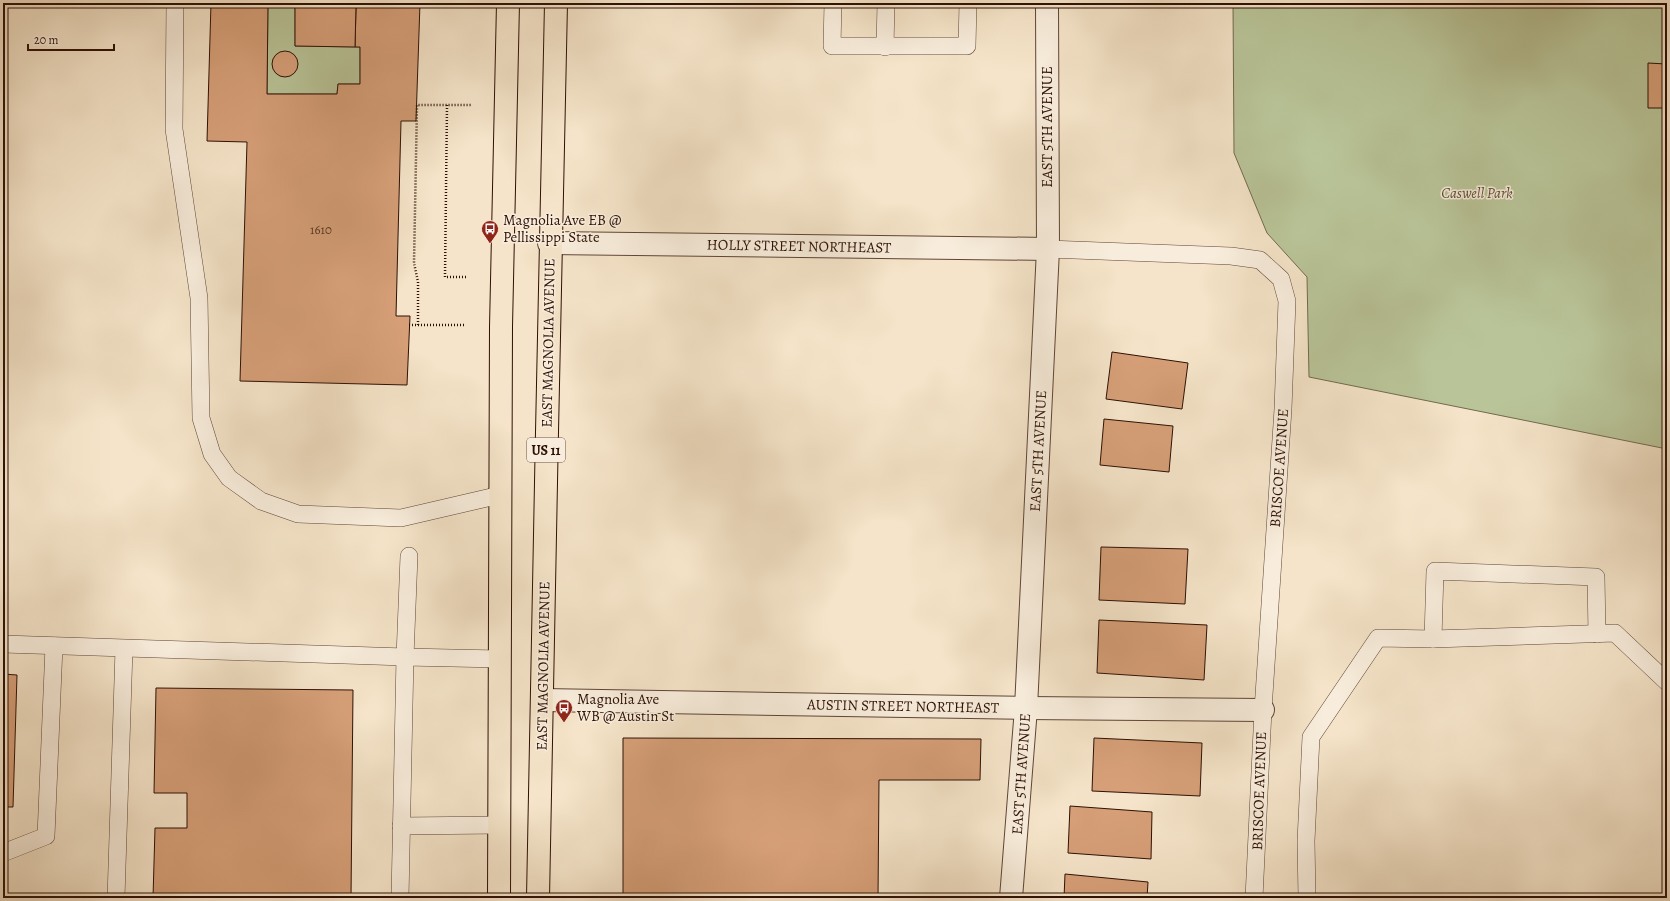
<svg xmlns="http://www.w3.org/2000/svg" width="1670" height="901" viewBox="0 0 1670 901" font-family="Alegreya,serif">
<rect width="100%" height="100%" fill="#f5e4c9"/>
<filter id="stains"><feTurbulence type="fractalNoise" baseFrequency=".005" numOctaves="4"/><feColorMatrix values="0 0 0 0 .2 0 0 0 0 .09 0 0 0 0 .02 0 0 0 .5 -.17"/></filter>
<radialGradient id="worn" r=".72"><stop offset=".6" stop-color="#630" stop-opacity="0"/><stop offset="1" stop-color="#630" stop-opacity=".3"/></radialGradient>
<g fill="#b9c599" stroke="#736a4f">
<polygon points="268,3 363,3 363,7 295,7 295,46 360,47 360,84 338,84 337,94 267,94"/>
<polygon points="1233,3 1667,3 1667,449 1309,377 1307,277 1267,233 1234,153"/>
</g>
<g fill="#d69f78" stroke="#2d1005">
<polygon points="211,3 268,3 267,94 337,94 338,84 360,84 360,47 355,47 356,7 363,7 363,3 420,3 416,121 401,121 396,316 410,316 407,385 240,381 247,142 207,141"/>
<polygon points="295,6 356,7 355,47 295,46"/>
<circle cx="285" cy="64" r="13"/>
<polygon points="1648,63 1666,64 1666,108 1648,108"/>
<polygon points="1112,352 1188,363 1182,409 1106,399"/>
<polygon points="1104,419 1173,426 1169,472 1100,465"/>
<polygon points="1101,547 1188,549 1185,604 1099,600"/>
<polygon points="1099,620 1207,625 1204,680 1097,673"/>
<polygon points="3,674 17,675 13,807 3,807"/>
<polygon points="156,688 353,690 351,898 153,898 155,828 187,828 187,793 154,793"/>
<polygon points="623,738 981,739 980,780 879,780 878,898 623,898"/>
<polygon points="1094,738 1202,743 1200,796 1092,791"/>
<polygon points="1070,806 1152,812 1151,859 1068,853"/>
<polygon points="1065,874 1148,882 1147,898 1064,898"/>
</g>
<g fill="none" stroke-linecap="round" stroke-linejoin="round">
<defs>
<g id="lane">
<polyline points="175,3 174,129 199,298 201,418 212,454 229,478 261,501 298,514 401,518 500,495"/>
<polyline points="833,3 832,46 967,46 968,3"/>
<polyline points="885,47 886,3"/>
<polyline points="1048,249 1231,256 1260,260 1281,279 1287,301 1283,409 1263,710 1254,898"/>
<polyline points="1433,639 1435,571 1596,577 1597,634"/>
<polyline points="3,644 405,657 409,556"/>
<polyline points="401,826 499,825"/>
<polyline points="3,853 46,836 54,646"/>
<polyline points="116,898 124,649"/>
<polyline points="400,898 405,657 499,659"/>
<polyline points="1307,898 1306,841 1311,737 1378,638 1433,639 1615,633 1667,682"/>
</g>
<g id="street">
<polyline points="549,243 1048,249"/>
<polyline points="543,700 1026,708 1263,710"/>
<polyline points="1011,898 1026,708 1048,249 1047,3"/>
</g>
<g id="primary">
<polyline points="499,898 501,327 508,3"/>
<path d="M538,898C545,600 548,301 556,3"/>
</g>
</defs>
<use href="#lane" stroke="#5f4536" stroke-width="18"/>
<use href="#street" stroke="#5f4536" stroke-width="24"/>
<use href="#primary" stroke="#2d1005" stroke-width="24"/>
<g stroke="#2d1005" stroke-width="2.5" stroke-dasharray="1 2" stroke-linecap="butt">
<polyline points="447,105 445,277 467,277"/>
<polyline points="409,325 465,325"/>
<polyline points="418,325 418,282 414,263 417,105 471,105"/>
</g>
<use href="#lane" stroke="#f8eddc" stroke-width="17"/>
<use href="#street" stroke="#f8eddc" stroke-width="22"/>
<use href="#primary" stroke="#f5e4c9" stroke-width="22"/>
</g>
<defs>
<symbol id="bus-pin" viewBox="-11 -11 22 30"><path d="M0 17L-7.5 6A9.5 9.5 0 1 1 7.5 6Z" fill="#8f2418" stroke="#f8eddc"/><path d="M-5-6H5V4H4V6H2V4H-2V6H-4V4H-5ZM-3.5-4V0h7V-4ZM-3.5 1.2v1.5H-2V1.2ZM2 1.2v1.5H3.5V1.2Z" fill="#fff"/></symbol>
</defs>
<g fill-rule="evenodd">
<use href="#bus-pin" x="480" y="219" width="20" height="27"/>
<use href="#bus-pin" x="554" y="698" width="20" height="27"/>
</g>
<g text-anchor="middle" stroke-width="3" stroke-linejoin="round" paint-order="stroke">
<g font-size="13" fill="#573422">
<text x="321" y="234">1610</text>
</g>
<rect fill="#f8eddc" stroke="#6a5246" stroke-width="1" x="527" y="438" width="38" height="24" rx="3"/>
<g font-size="14" font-weight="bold" fill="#2d1005">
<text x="546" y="455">US 11</text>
</g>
<g font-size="15" fill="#2d1005" stroke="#f8eddc">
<text transform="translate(1047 127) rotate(-90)" y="5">EAST 5TH AVENUE</text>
<text transform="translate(799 246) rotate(1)" y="5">HOLLY STREET NORTHEAST</text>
<text transform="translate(548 343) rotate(-89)" y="5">EAST MAGNOLIA AVENUE</text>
<text transform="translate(1038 451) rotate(-87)" y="5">EAST 5TH AVENUE</text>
<text transform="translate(1279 468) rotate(-86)" y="5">BRISCOE AVENUE</text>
<text transform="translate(543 666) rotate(-89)" y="5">EAST MAGNOLIA AVENUE</text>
<text transform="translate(903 706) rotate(1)" y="5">AUSTIN STREET NORTHEAST</text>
<text transform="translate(1021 774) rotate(-86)" y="5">EAST 5TH AVENUE</text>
<text transform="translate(1259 791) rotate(-88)" y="5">BRISCOE AVENUE</text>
</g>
<g font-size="15" font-style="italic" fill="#5e4f39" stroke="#f8eddc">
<text x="1477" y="198">Caswell Park</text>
</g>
<g font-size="15" fill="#2d1005" stroke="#f8eddc" text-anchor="start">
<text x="503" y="225">Magnolia Ave EB @<tspan x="503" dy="17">Pellissippi State</tspan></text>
<text x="577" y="704">Magnolia Ave<tspan x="577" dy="17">WB @ Austin St</tspan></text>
</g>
</g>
<rect width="1670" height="901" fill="none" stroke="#f5e4c9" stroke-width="16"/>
<rect x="4" y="4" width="1662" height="893" fill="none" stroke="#2d1005" stroke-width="2"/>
<rect x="8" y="8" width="1654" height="885" fill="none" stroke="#2d1005"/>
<path d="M28 44v6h86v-6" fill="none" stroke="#2d1005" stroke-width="2"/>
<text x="34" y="44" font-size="12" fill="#2d1005" stroke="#f8eddc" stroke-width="3" paint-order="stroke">20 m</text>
<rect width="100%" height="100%" filter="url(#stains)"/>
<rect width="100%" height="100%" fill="url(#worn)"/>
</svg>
